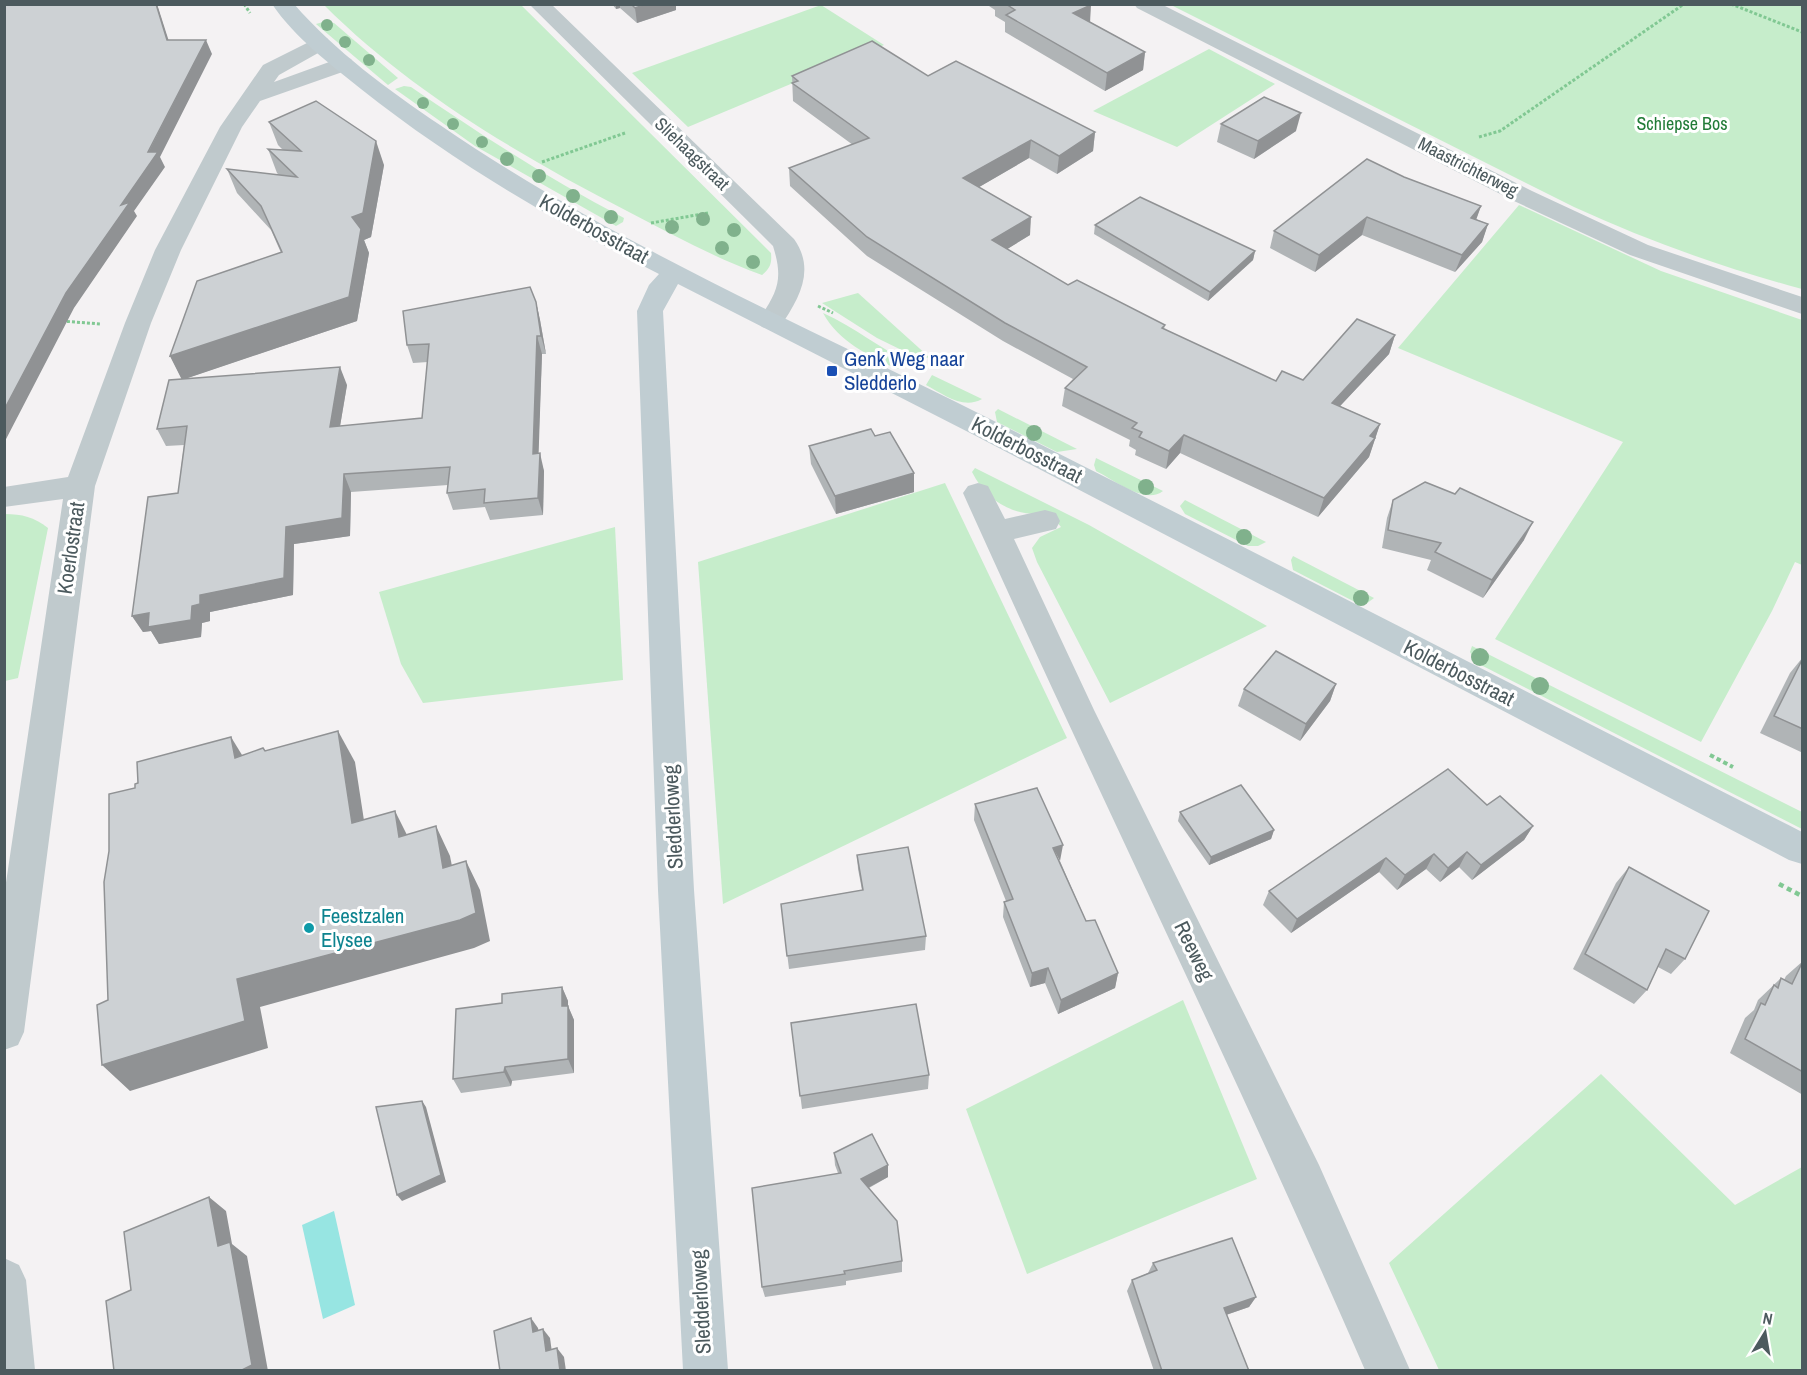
<svg xmlns="http://www.w3.org/2000/svg" width="1807" height="1375" viewBox="0 0 1807 1375" font-family="'Archivo Narrow',sans-serif">
<rect width="100%" height="100%" fill="#f4f2f3"/>
<g fill="#c6edcb">
<path d="M324,5H521L771,253C772,264 770,268 762,275C715,258 671,234 627,211C519,155 410,91 324,5Z"/>
<polygon points="821,5 884,45 688,127 632,73"/>
<path d="M1171,5H1802V289C1724,268 1648,241 1574,207Z"/>
<polygon points="323,22 334,23 398,78 388,85 316,24"/>
<polygon points="1209,49 1275,84 1177,147 1093,111"/>
<path d="M404,86L411,87C480,134 550,180 624,218L623,222L616,226L475,146L395,89Z"/>
<polygon points="1519,205 1661,271 1802,320 1802,565 1795,562 1772,611 1701,742 1495,639 1623,442 1398,348"/>
<polygon points="858,293 929,357 922,360 877,338 822,303"/>
<path d="M823,313C854,327 881,349 912,364L897,369C868,355 839,342 823,313Z"/>
<path d="M932,375L982,399C963,410 943,394 926,385Z"/>
<polygon points="998,409 1077,449 1057,452 997,422 995,412"/>
<path d="M1096,458L1163,491C1145,505 1114,480 1096,471L1094,465Z"/>
<path d="M975,468L1089,525L1267,626L1110,703L1037,562L1032,548L1040,537L1061,527L1049,513C1015,518 987,502 972,472Z"/>
<polygon points="945,483 1067,738 723,904 698,562"/>
<polygon points="1185,500 1266,542 1258,546 1248,546 1185,514 1180,506"/>
<path d="M5,514C22,514 34,517 48,528L18,678L5,681Z"/>
<polygon points="615,527 623,680 423,703 401,664 379,592"/>
<polygon points="1293,556 1374,598 1366,604 1355,602 1293,570 1291,560"/>
<polygon points="1472,646 1802,812 1802,829 1477,663 1470,652"/>
<polygon points="1183,1000 1257,1179 1027,1274 966,1109"/>
<polygon points="1601,1074 1735,1205 1802,1167 1802,1370 1439,1370 1389,1263"/>
</g>
<polygon fill="#97e5e2" points="334,1211 355,1305 323,1319 302,1225"/>
<g fill="none" stroke-linecap="round" stroke-linejoin="round">
<g stroke="#81c893" stroke-width="3" stroke-dasharray="3 2" stroke-linecap="butt">
<polyline points="244,4 250,13"/>
<polyline points="1731,4 1802,32"/>
<polyline points="1479,137 1500,131 1684,4"/>
<polyline points="542,162 625,133"/>
<polyline points="651,223 708,213"/>
<polyline points="818,306 833,313"/>
<polyline points="62,321 100,324"/>
</g>
<polyline stroke="#81c893" stroke-width="4" stroke-dasharray="4.5 3" stroke-linecap="butt" points="1710,755 1733,767"/>
<polyline stroke="#81c893" stroke-width="4.5" stroke-dasharray="5 4" stroke-linecap="butt" points="1779,884 1802,896"/>
<g fill="#c0cacd" fill-rule="evenodd">
<path d="M529,4H551L794,239C816,270 799,299 780,327L771,329L762,327L758,321C777,292 784,281 773,246Z"/>
<polygon points="1134,4 1161,4 1532,191 1648,245 1802,297 1802,314 1630,255 1514,201 1137,8"/>
<polygon points="319,37 327,38 330,43 327,48 279,75 274,82 343,57 351,59 354,64 351,69 260,101 242,127 181,250 151,323 95,486 24,1032 18,1045 4,1050 4,896 63,499 4,507 4,487 68,477 125,323 155,250 220,127 263,65"/>
<path d="M978,483L988,486L1005,519L1045,510L1056,513L1060,521L1056,529L1014,539L1094,710L1319,1165L1410,1370H1365C1237,1075 1095,787 963,493L968,486Z"/>
<polygon points="4,1258 19,1265 26,1280 35,1370 4,1370"/>
</g>
<path fill="#c0cdd2" fill-rule="evenodd" d="M272,4H294C336,52 388,90 440,125C600,235 778,314 952,400C1236,542 1519,688 1802,832V864L1789,860L974,435L678,284L663,311L694,890L728,1370H683L658,890L637,311L649,285L659,274C554,221 453,162 361,89C330,64 295,38 272,4Z"/>
</g>
<g fill="#80b18c">
<circle cx="327" cy="25" r="6"/>
<circle cx="345" cy="42" r="6"/>
<circle cx="369" cy="60" r="6"/>
<circle cx="423" cy="103" r="6"/>
<circle cx="453" cy="124" r="6"/>
<circle cx="482" cy="142" r="6"/>
<circle cx="507" cy="159" r="7"/>
<circle cx="539" cy="176" r="7"/>
<circle cx="573" cy="196" r="7"/>
<circle cx="611" cy="217" r="7"/>
<circle cx="703" cy="219" r="7"/>
<circle cx="672" cy="227" r="7"/>
<circle cx="734" cy="230" r="7"/>
<circle cx="722" cy="248" r="7"/>
<circle cx="753" cy="262" r="7"/>
<circle cx="1034" cy="433" r="8"/>
<circle cx="1146" cy="487" r="8"/>
<circle cx="1244" cy="537" r="8"/>
<circle cx="1361" cy="598" r="8"/>
<circle cx="1480" cy="657" r="9"/>
<circle cx="1540" cy="686" r="9"/>
</g>
<g fill="#b0b4b6">
<polygon points="612,4 676,4 676,10 637,23 620,8 616,9"/>
<polygon points="986,4 1090,4 1090,22 1145,52 1143,70 1105,91 1005,32 1005,22 995,16 995,10"/>
<polygon points="792,76 928,76 1095,132 1093,151 1057,174 1029,158 979,187 1030,235 1007,249 1068,285 1165,325 1164,329 1276,381 1303,380 1395,335 1389,354 1340,406 1380,424 1369,457 1318,517 1180,453 1166,469 1135,455 1136,450 1129,446 1130,440 1062,406 1065,388 1073,379 1003,341 867,256 790,186 789,168 853,145 793,101"/>
<polygon points="269,122 384,165 371,237 364,240 369,253 357,321 184,379 347,385 340,426 422,418 428,362 413,363 407,345 536,302 540,320 546,354 542,354 538,453 544,471 543,515 490,520 485,507 453,510 447,493 448,485 351,492 350,536 294,544 293,595 210,612 210,621 202,623 201,637 159,644 151,631 143,632 132,616 178,493 184,445 166,446 157,429 182,379 170,356 281,253 271,230 237,193 227,169 279,175 277,173 268,149 283,150 278,145"/>
<polygon points="1221,124 1296,131 1254,159 1217,142"/>
<polygon points="1404,177 1481,206 1476,219 1488,224 1482,242 1455,272 1362,235 1315,272 1270,248 1274,231"/>
<polygon points="1095,225 1255,251 1253,260 1208,301 1094,234"/>
<polygon points="875,436 914,492 836,514 811,464 809,446"/>
<polygon points="1393,500 1524,540 1483,598 1427,570 1431,560 1382,548 1387,518"/>
<polygon points="1803,657 1803,753 1760,733 1790,673"/>
<polygon points="1336,684 1330,701 1300,741 1238,706 1244,689"/>
<polygon points="975,804 1060,861 1086,921 1118,973 1115,988 1058,1014 1045,983 1030,987 1003,917 1004,902 1006,901 974,820"/>
<polygon points="1487,805 1533,826 1524,840 1472,880 1459,867 1440,882 1426,869 1397,890 1379,872 1291,933 1263,905 1269,891"/>
<polygon points="1180,812 1274,830 1271,839 1209,865 1178,821"/>
<polygon points="857,855 926,936 925,950 789,969 781,904 862,890 858,869"/>
<polygon points="1629,867 1685,959 1671,974 1658,967 1647,990 1634,1004 1573,969 1616,883"/>
<polygon points="1803,961 1803,1095 1730,1053 1745,1018 1754,1010 1758,1000 1781,978 1784,980 1786,976"/>
<polygon points="562,987 568,1001 568,1006 574,1020 574,1073 512,1081 511,1086 461,1093 453,1079 502,1003"/>
<polygon points="791,1023 929,1075 928,1089 802,1109"/>
<polygon points="834,1153 888,1177 869,1188 902,1261 902,1272 846,1281 846,1285 765,1297 762,1287 838,1173 835,1165"/>
<polygon points="1153,1263 1256,1297 1249,1307 1226,1315 1249,1371 1154,1371 1127,1291 1132,1280 1148,1273"/>
</g>
<g fill="#909294">
<polygon points="156,4 157,4 173,54 167,40"/>
<polygon points="616,4 620,4 620,8 616,9"/>
<polygon points="646,4 676,4 676,10 637,23 635,8"/>
<polygon points="1091,5 1090,23 1073,13"/>
<polygon points="206,40 212,54 160,157 165,167 134,211 137,216 74,308 4,443 4,410 66,293 121,205"/>
<polygon points="1145,52 1143,70 1105,91 1107,73"/>
<polygon points="1301,113 1296,131 1254,159 1258,141"/>
<polygon points="1095,132 1093,151 1057,174 1059,156"/>
<polygon points="1031,140 1029,158 962,197 963,178"/>
<polygon points="376,141 384,165 371,237 364,240 369,253 357,321 182,380 170,356 352,217"/>
<polygon points="1481,206 1475,223 1471,218"/>
<polygon points="1031,217 1030,235 991,259 992,240"/>
<polygon points="1367,217 1362,235 1315,272 1319,255"/>
<polygon points="1488,224 1482,242 1455,272 1462,255"/>
<polygon points="1255,251 1253,260 1208,301 1210,292"/>
<polygon points="536,302 540,320 546,354 541,336"/>
<polygon points="1395,335 1389,354 1326,421 1332,403"/>
<polygon points="537,336 542,354 538,471 533,454"/>
<polygon points="340,367 347,385 337,444 330,427"/>
<polygon points="1380,424 1369,457 1318,517 1324,498 1370,436"/>
<polygon points="1184,435 1180,453 1166,469 1169,451"/>
<polygon points="540,453 544,471 543,515 538,498"/>
<polygon points="914,473 914,492 836,514 835,496"/>
<polygon points="344,474 351,492 350,536 294,544 293,595 210,612 210,621 202,623 201,637 159,644 151,631 143,632 132,616 192,606 200,595 286,527"/>
<polygon points="1533,522 1524,540 1483,598 1492,580"/>
<polygon points="1336,684 1330,701 1300,741 1306,724"/>
<polygon points="338,731 355,762 369,853 352,823"/>
<polygon points="231,737 250,768 235,758"/>
<polygon points="395,811 410,841 399,837"/>
<polygon points="436,826 450,856 458,897 443,868"/>
<polygon points="1533,826 1524,840 1472,880 1481,865"/>
<polygon points="1274,830 1271,839 1209,865 1211,857"/>
<polygon points="1063,845 1060,861 1053,848"/>
<polygon points="1467,852 1459,867 1440,882 1448,868"/>
<polygon points="1434,854 1426,869 1397,890 1405,875"/>
<polygon points="1386,858 1379,872 1291,933 1297,919"/>
<polygon points="466,861 480,890 490,941 474,948 260,1007 268,1048 130,1091 102,1065 237,979"/>
<polygon points="1048,968 1045,983 1030,987 1032,973"/>
<polygon points="1118,973 1115,988 1058,1014 1061,1000"/>
<polygon points="562,987 568,1001 568,1021 562,1006"/>
<polygon points="568,1006 574,1020 574,1073 568,1059"/>
<polygon points="505,1067 512,1081 511,1086 504,1072"/>
<polygon points="422,1101 426,1107 446,1182 402,1201 397,1195"/>
<polygon points="888,1165 888,1177 862,1191 861,1179"/>
<polygon points="209,1197 226,1211 232,1244 247,1256 268,1371 240,1371"/>
<polygon points="1256,1297 1249,1307 1217,1318 1224,1308"/>
<polygon points="531,1318 538,1328 541,1342 533,1332"/>
<polygon points="543,1329 550,1338 553,1360 546,1351"/>
<polygon points="557,1348 564,1357 566,1371 560,1371"/>
</g>
<g fill="#cdd1d4" stroke="#909294" stroke-width="1.5">
<polygon points="4,4 156,4 167,40 206,40 148,152 158,152 121,205 130,202 66,293 4,410"/>
<polygon points="631,4 646,4 635,8"/>
<polygon points="1006,4 1090,4 1091,5 1073,13 1145,52 1107,73 1006,15 1015,10"/>
<polygon points="872,41 928,76 956,61 1095,132 1059,156 1031,140 963,178 1031,217 992,240 1068,285 1077,280 1165,325 1162,328 1276,381 1282,371 1303,380 1357,319 1395,335 1332,403 1380,424 1370,436 1375,438 1324,498 1184,435 1169,451 1139,437 1142,432 1132,428 1137,423 1065,388 1087,367 1005,323 867,237 789,168 869,138 792,83 798,81 792,76"/>
<polygon points="1264,97 1301,113 1258,141 1221,124"/>
<polygon points="316,101 376,141 363,213 352,217 361,229 349,297 170,356 197,281 282,252 261,206 227,169 297,177 268,149 301,151 269,122"/>
<polygon points="1367,159 1404,177 1481,206 1471,218 1488,224 1462,255 1367,217 1319,255 1274,231"/>
<polygon points="1140,197 1255,251 1210,292 1095,225"/>
<polygon points="530,287 536,302 541,336 537,336 533,454 540,453 538,498 484,503 485,489 447,493 450,467 344,474 342,518 286,527 284,578 200,595 200,604 192,606 191,620 148,627 149,613 132,616 148,497 178,493 187,426 157,429 169,380 340,367 330,427 422,418 429,344 407,345 403,311"/>
<polygon points="871,429 875,436 890,432 914,473 835,496 809,446"/>
<polygon points="1425,482 1455,494 1460,488 1533,522 1492,580 1435,552 1441,543 1388,530 1393,500"/>
<polygon points="1276,651 1336,684 1306,724 1244,689"/>
<polygon points="1803,658 1803,729 1774,716"/>
<polygon points="338,731 352,823 395,811 399,837 436,826 443,868 466,861 476,913 460,920 237,979 245,1021 102,1065 97,1005 108,1000 104,882 109,851 109,794 135,788 135,784 138,783 137,762 231,737 235,758 263,748 265,751"/>
<polygon points="1448,769 1487,805 1500,796 1533,826 1481,865 1467,852 1448,868 1434,854 1405,875 1386,858 1297,919 1269,891"/>
<polygon points="1241,785 1274,830 1211,857 1180,812"/>
<polygon points="1037,788 1063,845 1053,848 1086,921 1095,920 1118,973 1061,1000 1048,968 1032,973 1004,902 1013,899 975,804"/>
<polygon points="908,847 926,936 787,956 781,904 863,890 857,855"/>
<polygon points="1629,867 1709,911 1685,959 1666,949 1647,990 1585,954"/>
<polygon points="1803,961 1803,1072 1745,1039 1761,1003 1765,1005 1774,985 1778,988 1781,978 1792,984"/>
<polygon points="562,987 562,1006 568,1006 568,1059 505,1067 504,1072 453,1079 456,1009 502,1003 502,994"/>
<polygon points="916,1004 929,1075 800,1096 791,1023"/>
<polygon points="422,1101 441,1175 397,1195 376,1107"/>
<polygon points="872,1134 888,1165 861,1179 897,1221 902,1261 844,1271 845,1274 762,1287 752,1188 841,1173 834,1153"/>
<polygon points="209,1197 218,1246 230,1242 252,1365 240,1371 114,1371 106,1301 131,1290 124,1232"/>
<polygon points="1232,1238 1256,1297 1224,1308 1249,1371 1162,1371 1132,1280 1157,1270 1153,1263"/>
<polygon points="531,1318 533,1332 543,1329 546,1351 557,1348 560,1371 500,1371 494,1331"/>
</g>
<rect fill="#1a4fb4" stroke="#fff" stroke-width="2" x="826" y="365" width="12" height="12" rx="3"/>
<circle fill="#0f9aa8" stroke="#fff" stroke-width="2" cx="309" cy="928" r="6"/>
<g text-anchor="middle" stroke-width="6" stroke-linejoin="round" paint-order="stroke">
<g font-size="18" fill="#217b37" stroke="#fff">
<text x="1682" y="130">Schiepse Bos</text>
</g>
<g font-size="18" fill="#4c5a5e" stroke="#fff">
<text transform="translate(692 154) rotate(44)" y="6">Sliehaagstraat</text>
<text transform="translate(1468 167) rotate(27)" y="6">Maastrichterweg</text>
</g>
<g font-size="21" fill="#4c5a5e" stroke="#fff">
<text transform="translate(594 229) rotate(29)" y="7">Kolderbosstraat</text>
<text transform="translate(1027 450) rotate(27)" y="7">Kolderbosstraat</text>
<text transform="translate(71 548) rotate(-82)" y="7">Koerlostraat</text>
<text transform="translate(1459 673) rotate(27)" y="7">Kolderbosstraat</text>
<text transform="translate(673 817) rotate(-93)" y="7">Sledderloweg</text>
<text transform="translate(1194 951) rotate(64)" y="7">Reeweg</text>
<text transform="translate(701 1302) rotate(-93)" y="7">Sledderloweg</text>
</g>
<g font-size="21" fill="#164399" stroke="#fff" text-anchor="start">
<text x="844" y="366">Genk Weg naar<tspan x="844" dy="24">Sledderlo</tspan></text>
</g>
<g font-size="21" fill="#0d838f" stroke="#fff" text-anchor="start">
<text x="321" y="923">Feestzalen<tspan x="321" dy="24">Elysee</tspan></text>
</g>
</g>
<rect width="1807" height="1375" fill="none" stroke="#4c5a5e" stroke-width="12"/>
<g transform="translate(1765 1333) rotate(11)" stroke="#ffffff" stroke-width="4.5" paint-order="stroke">
<path d="M0-4.5L10 22L0 15L-10 22Z" fill="#4c5a5e"/>
<text y="-9" font-size="16" font-weight="bold" text-anchor="middle" fill="#4c5a5e">N</text>
</g>
</svg>
